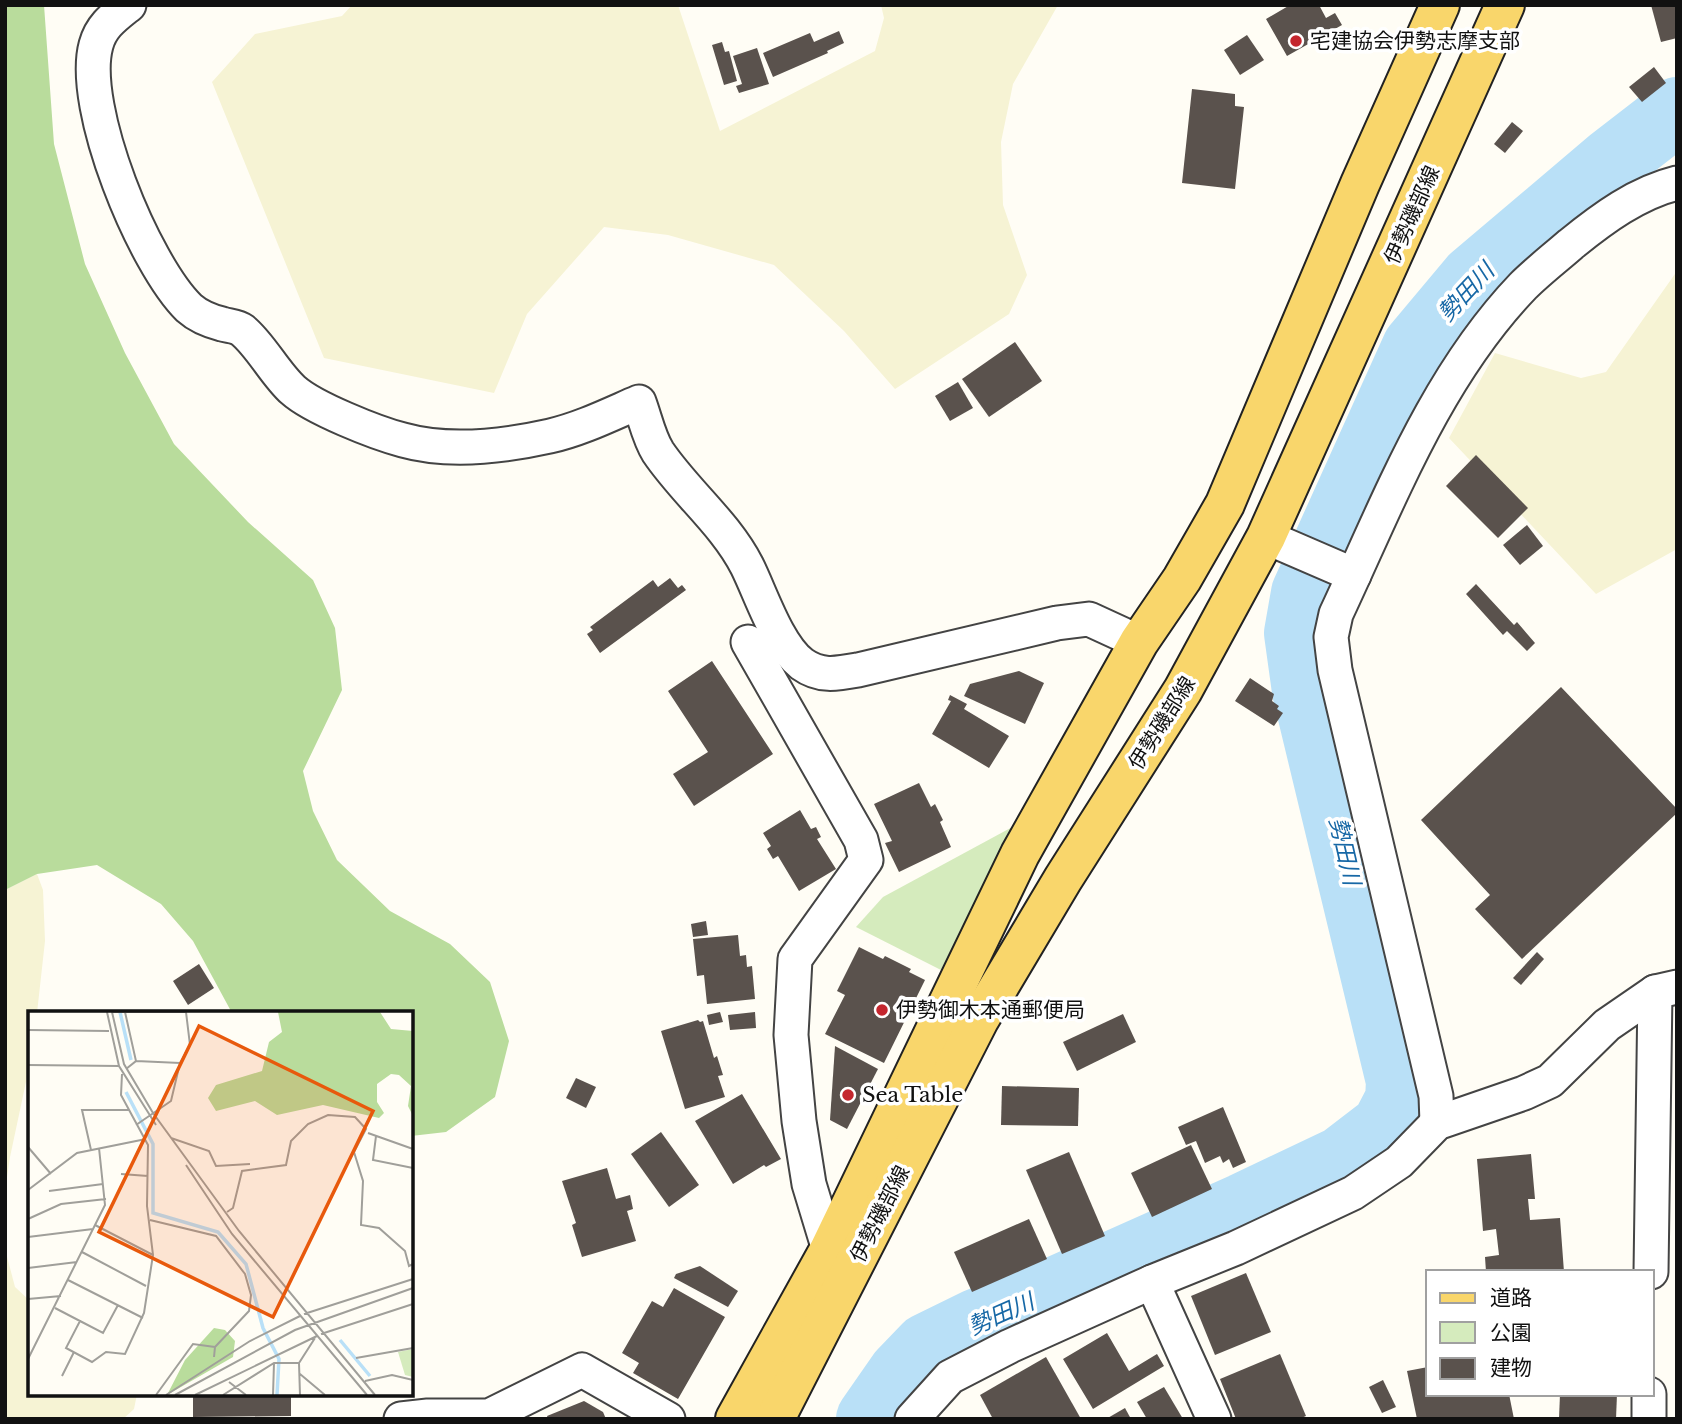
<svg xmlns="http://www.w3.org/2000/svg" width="1682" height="1424" viewBox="0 0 1682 1424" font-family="'Libre Baskerville','Noto Sans JP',serif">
<rect width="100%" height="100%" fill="#fffdf5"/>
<g fill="#f6f3d4">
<polygon points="352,5 678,5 720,131 875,51 884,18 881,5 1058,5 1013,84 1001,142 1003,205 1027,275 1009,314 895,389 844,331 774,265 668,235 604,227 527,314 494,393 324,358 212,82 255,34 342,16"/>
<polygon points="1677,271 1677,549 1596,594 1449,438 1495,353 1581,378 1606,372"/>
<polygon points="37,874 43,890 45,941 37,1013 30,1013 30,1063 10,1157 5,1191 5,890"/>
<polygon points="5,1249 15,1287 30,1301 30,1394 137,1394 134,1409 123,1419 5,1419"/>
</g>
<polygon fill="#d5ebbd" points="1016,825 941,970 856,927 883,897"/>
<polygon fill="#b9dc9c" points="5,5 44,5 54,144 85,264 125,353 174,444 248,522 313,580 335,628 342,690 303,771 313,811 337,860 390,911 450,944 490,982 509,1041 495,1097 446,1132 411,1136 411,1013 232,1013 193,941 161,904 97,865 37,874 5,890"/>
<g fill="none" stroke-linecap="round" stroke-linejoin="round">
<polyline stroke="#b9e0f7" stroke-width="68" points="870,1419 902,1373 927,1347 976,1323 1059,1289 1243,1207 1342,1160 1385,1127 1399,1100 1400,1081 1306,691 1298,633 1305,593 1416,347 1473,279 1611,162 1677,111"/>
</g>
<g fill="#5a524d">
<polygon points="1290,5 1319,5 1326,18 1335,13 1342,25 1287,56 1266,19"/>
<polygon points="1651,5 1677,5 1677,38 1661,42"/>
<polygon points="839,31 844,43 827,51 828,53 773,77 763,53 810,33 814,42"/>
<polygon points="1247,35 1264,60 1240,75 1224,50"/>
<polygon points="722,42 725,52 729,51 737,81 724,85 712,45"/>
<polygon points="757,48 769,84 739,93 736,86 742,84 733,56"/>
<polygon points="1654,67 1666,83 1642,102 1629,87"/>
<polygon points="1192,89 1235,94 1235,106 1244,107 1235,189 1182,183"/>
<polygon points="1512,122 1523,131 1505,153 1494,144"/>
<polygon points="1015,342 1042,381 989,417 962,379"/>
<polygon points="958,382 973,408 950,421 935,396"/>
<polygon points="1476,455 1528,508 1498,538 1446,486"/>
<polygon points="1527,525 1543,546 1520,565 1503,545"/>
<polygon points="670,578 678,588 682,585 686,590 600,653 587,634 593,630 590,627 653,580 658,587"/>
<polygon points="1476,584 1514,625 1517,622 1535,643 1527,651 1507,631 1503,635 1466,594"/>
<polygon points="712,661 773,754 694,806 673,774 708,752 668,691"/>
<polygon points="1019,671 1044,683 1025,724 964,696 970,684"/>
<polygon points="1250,678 1274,694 1272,701 1279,706 1277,709 1283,713 1274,726 1235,701"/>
<polygon points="1561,687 1677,809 1677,813 1522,959 1475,909 1490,895 1421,820"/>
<polygon points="950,695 967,704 964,709 1009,736 989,768 932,734 951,701 948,700"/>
<polygon points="919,783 931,807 935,804 943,820 940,822 951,847 899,872 885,843 892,841 874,804"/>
<polygon points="800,810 811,829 816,827 821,837 817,839 836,869 799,891 778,856 773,859 767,849 771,846 763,833"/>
<polygon points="706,921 708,935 693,937 691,924"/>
<polygon points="738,935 740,956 746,955 747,967 752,966 755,999 707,1004 704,975 697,976 693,939"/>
<polygon points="859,947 883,959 885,956 911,969 909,972 925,980 884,1063 825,1034 845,995 837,991"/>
<polygon points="1537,952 1544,959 1521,985 1513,978"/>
<polygon points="199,964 214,988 188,1005 173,981"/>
<polygon points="720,1012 723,1022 709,1025 707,1015"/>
<polygon points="755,1012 756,1028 730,1030 728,1015"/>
<polygon points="1123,1014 1136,1042 1077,1071 1063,1042"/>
<polygon points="698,1020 700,1022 703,1021 714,1058 717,1056 723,1075 718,1076 725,1097 685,1109 661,1031"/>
<polygon points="835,1046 878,1069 847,1129 830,1120"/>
<polygon points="576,1078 596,1087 586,1108 566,1098"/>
<polygon points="1002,1086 1079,1088 1078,1126 1001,1125"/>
<polygon points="742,1094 781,1159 766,1167 764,1165 733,1184 695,1121"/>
<polygon points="1223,1107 1246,1162 1233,1168 1229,1159 1223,1163 1220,1156 1205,1163 1196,1141 1186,1145 1178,1127"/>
<polygon points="661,1132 699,1185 669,1207 631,1154"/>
<polygon points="1191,1145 1212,1189 1152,1217 1131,1173"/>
<polygon points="1069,1152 1105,1236 1062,1254 1026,1170"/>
<polygon points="1531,1154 1535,1199 1528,1199 1530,1220 1560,1218 1564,1272 1486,1272 1485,1257 1499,1255 1496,1229 1483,1231 1477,1159"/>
<polygon points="607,1168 616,1199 630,1195 633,1209 627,1211 636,1241 582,1257 572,1225 576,1223 562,1181"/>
<polygon points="1029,1219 1047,1259 972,1292 954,1252"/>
<polygon points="700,1266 738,1291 728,1307 674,1278 676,1274"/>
<polygon points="1246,1273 1271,1332 1215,1355 1191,1296"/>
<polygon points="674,1288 725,1317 678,1399 633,1373 639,1363 622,1353 652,1301 663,1307"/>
<polygon points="1107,1333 1129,1371 1157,1354 1164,1366 1093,1409 1063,1359"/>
<polygon points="1280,1354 1306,1416 1299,1419 1236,1419 1220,1379"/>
<polygon points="1046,1357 1081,1419 993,1419 980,1395"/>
<polygon points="1428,1367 1428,1394 1509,1394 1514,1419 1417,1419 1407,1371"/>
<polygon points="1383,1380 1396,1407 1382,1413 1369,1387"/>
<polygon points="1164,1387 1183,1419 1147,1419 1137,1402"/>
<polygon points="193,1394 291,1394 291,1416 193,1417"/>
<polygon points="1560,1394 1617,1394 1616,1419 1559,1419"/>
<polygon points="584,1401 603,1412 606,1419 548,1419 547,1416"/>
<polygon points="1125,1408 1131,1419 1106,1419"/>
</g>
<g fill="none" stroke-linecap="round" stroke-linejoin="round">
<defs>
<g id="minor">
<path d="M129,5C114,17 101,26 96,45C79,107 144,264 189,308C198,316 210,321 222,324C228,326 237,326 242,330C260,344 275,374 293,390C313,408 376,433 403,440C449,453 505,446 550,436C581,429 611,414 639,402C645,418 649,438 658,452C685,492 725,523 747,566C761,594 777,645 802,664C820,677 836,674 858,670L1057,623L1089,619L1139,642"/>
<polyline points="1266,537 1354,575"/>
<polyline points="748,642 861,840 866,860 795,959 791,1035 799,1121 809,1184 829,1250"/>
<path d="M1437,1123L1436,1096L1335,670L1331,637L1336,614C1389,501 1435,378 1523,286C1538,271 1555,258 1571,244C1603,218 1637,193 1677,183"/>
<polyline points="1651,1272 1655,992"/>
<polyline points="1152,1282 1214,1419"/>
<polyline points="401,1419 428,1416 489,1416 582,1370 668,1419"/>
<polyline points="912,1419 950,1377 1010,1346 1152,1282 1236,1248 1353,1193 1399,1162 1437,1123 1524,1093 1550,1081 1607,1025 1655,992 1677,987"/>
<polyline points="1649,1419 1649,1394"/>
</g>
<g id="primary">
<polyline points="735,1419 829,1250 1020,854 1139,642 1182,579 1225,504 1360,184 1440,5"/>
<polyline points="775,1419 979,1020 1063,879 1183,690 1266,537 1505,5"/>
</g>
</defs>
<use href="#minor" stroke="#444" stroke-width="37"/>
<use href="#primary" stroke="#222" stroke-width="42"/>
<use href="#minor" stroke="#fff" stroke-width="33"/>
<use href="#primary" stroke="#f9d66b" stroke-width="38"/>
</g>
<g fill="#c4262e" stroke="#fff" stroke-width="2.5">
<circle cx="1296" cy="41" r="7"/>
<circle cx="882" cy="1010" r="7"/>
<circle cx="848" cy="1095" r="7"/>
</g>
<g text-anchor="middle" stroke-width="7" stroke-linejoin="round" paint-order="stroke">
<g font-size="21" fill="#111" stroke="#fff" text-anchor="start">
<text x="1310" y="48">宅建協会伊勢志摩支部</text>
<text x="896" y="1017">伊勢御木本通郵便局</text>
<text x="862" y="1102">Sea Table</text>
</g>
<g font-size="21" fill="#111" stroke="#fff">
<text transform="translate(1412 215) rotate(-66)" y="7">伊勢磯部線</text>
<text transform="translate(1162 723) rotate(-58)" y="7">伊勢磯部線</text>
<text transform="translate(880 1214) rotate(-63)" y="7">伊勢磯部線</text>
</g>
<g font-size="23" font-style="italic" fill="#1768a6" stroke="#fff">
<text transform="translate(1466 292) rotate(-47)" y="8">勢田川</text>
<text transform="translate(1345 851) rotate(77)" y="8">勢田川</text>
<text transform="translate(1001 1314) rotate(-24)" y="8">勢田川</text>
</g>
</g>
<g transform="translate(28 1011)">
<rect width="385" height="385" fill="#fffdf5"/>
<path d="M385,338V366L377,364L370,341Z" fill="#d5ebbd"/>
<path d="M250,1H352L363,18L385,20V105L380,95L383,75L371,64L363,63L349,73V91L356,102L351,107L295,94L249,104L227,90L188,100L180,87L188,74L234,60L241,31L254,21ZM186,317L197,319L207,330L205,346L139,384L157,349Z" fill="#b9dc9c"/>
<path fill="none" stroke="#b9e0f7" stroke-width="3.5" d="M92,1L103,49M98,81L125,133V202L190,221L218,253L235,317L251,348L249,384M312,329L342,365"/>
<path fill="none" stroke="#a09f9a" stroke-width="2" d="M79,1L91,55L128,114M84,1H158M84,1L96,53L125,102L211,220L347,384M97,1L108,50L98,58M0,19L81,20M108,50L152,52L162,34L158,1M0,54L91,55M108,114L143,90L152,52M340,122L385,138M348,125L345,149L385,157M143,127L181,140L188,155L222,153M0,136L23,163M63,139L54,99H101M158,154L204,223L339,384M93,163L120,165M0,179L49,142L118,128M21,180L75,173M199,201L205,197L214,160L258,154L263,130L280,113L300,104L327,106L338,118L326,141L335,170L333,214L351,217L377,240L381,255L385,253M0,208L33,193L78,188M122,209L188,225L217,263L223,284L221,300L187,336L186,346M67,214L125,244M0,226L65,218M54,241L118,275M0,257L49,251M40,269L115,307M0,288L33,285M27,297L52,310L38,337L64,351L78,341L97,343L116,302L125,244L119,195L120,134L93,84L94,63M276,303L385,268M52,310L75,322L90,294M293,323L385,293M328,347L385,337M0,348L77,194L71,137M272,363L297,384M34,365L46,341M337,370L364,364L385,369M201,371L218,384M128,384L165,333L187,336M138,384L222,330L272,305M147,384L267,319L385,277M167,384L289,325M195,384L246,352H271M245,384L246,352M272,384L271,352L287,327"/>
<path fill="#e8590c" fill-opacity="0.15" stroke="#e8590c" stroke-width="3.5" d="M171,15L345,100L245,306L71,221Z"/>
<rect width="385" height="385" fill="none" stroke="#111" stroke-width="3.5"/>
</g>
<rect width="1682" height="1424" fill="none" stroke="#111111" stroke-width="14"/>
<rect x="1426" y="1270" width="228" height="126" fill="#ffffff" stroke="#a0a0a0" stroke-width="2"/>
<rect x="1440" y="1293" width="35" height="10" fill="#f9d66b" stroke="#a0a0a0" stroke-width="2"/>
<text x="1490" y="1305" font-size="21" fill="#111111">道路</text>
<rect x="1440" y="1322" width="35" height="21" fill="#d5ebbd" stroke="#a0a0a0" stroke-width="2"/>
<text x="1490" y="1340" font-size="21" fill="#111111">公園</text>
<rect x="1440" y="1358" width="35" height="21" fill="#5a524d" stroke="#a0a0a0" stroke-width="2"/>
<text x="1490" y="1375" font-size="21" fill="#111111">建物</text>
</svg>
